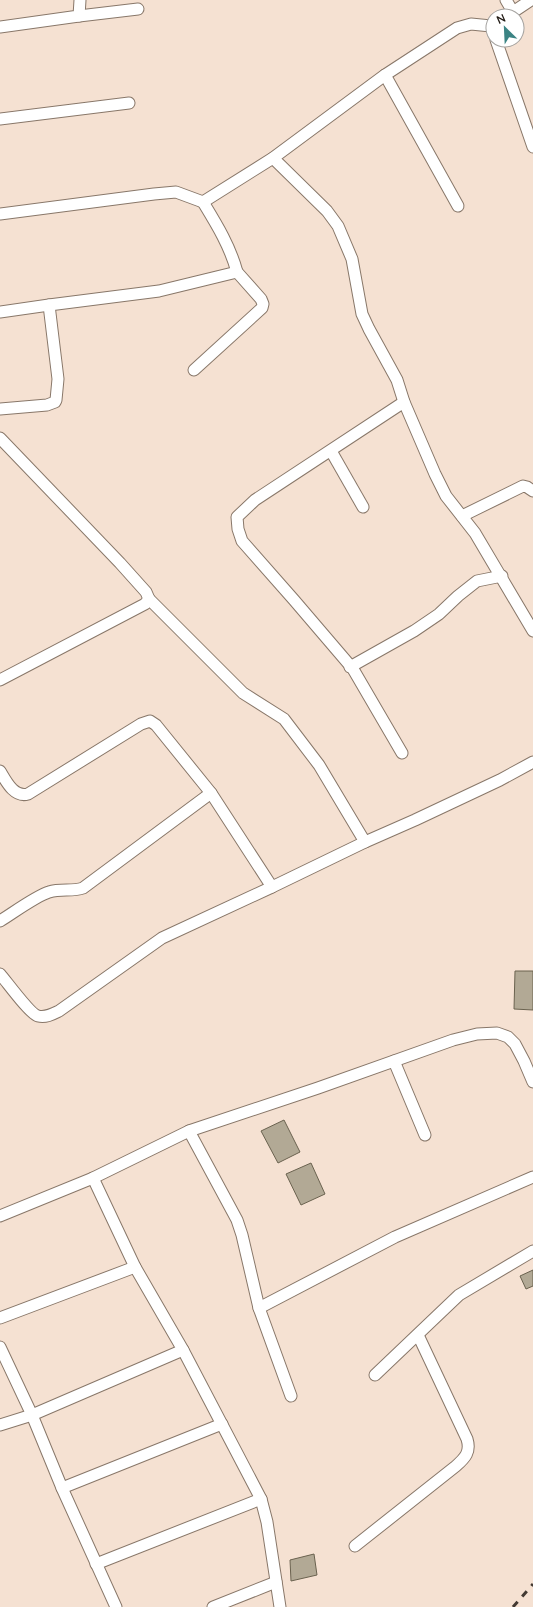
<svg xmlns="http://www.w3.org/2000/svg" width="533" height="1607" viewBox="0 0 533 1607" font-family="Lato,sans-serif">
<rect width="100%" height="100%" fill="#f5e1d2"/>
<g fill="#b2a995" stroke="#6a624f">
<polygon points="515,971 533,971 533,1010 514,1009"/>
<polygon points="284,1120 300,1152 278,1163 261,1131"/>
<polygon points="311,1163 325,1194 301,1205 286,1174"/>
<polygon points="533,1270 533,1286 526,1289 520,1276"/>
<polygon points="314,1554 317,1575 291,1581 290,1560"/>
</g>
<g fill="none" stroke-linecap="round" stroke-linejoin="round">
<defs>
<g id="minor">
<polyline points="506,0 513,12"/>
<polyline points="79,16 138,9"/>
<polyline points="507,16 531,0"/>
<polyline points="0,27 79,16 80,0"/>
<polyline points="496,40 533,147"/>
<polyline points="385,75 458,206"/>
<polyline points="0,119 129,103"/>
<polyline points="273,158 327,211 338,226 352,259 362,314 369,329 397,380 404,402 435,474 446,496 475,533 533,631"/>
<polyline points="0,214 154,194 176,192 203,202 273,158 385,75 457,28 471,24 491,26 493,25"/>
<path d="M0,312L49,305L159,291L237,272C230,246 217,225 203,202"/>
<polyline points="194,370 262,308 263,304 261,299 237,272"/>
<polyline points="0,409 47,405 55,402 56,400 58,379 49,305"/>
<polyline points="0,438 120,563 146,592 149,599 145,604 0,680"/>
<polyline points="331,451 363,507"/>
<polyline points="462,516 523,486 527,487 533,491"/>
<polyline points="149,599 243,693 284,719 319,765 365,842"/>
<polyline points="350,667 414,631 439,614 458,596 477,581 502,576"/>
<polyline points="402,753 353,669 294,600 242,541 238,529 237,517 255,500 404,402"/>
<path d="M0,771C6,781 14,798 28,794L141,724L150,721L156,725L211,793L272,887L365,842L415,820L500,780L533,762"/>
<path d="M0,921C13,913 36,896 49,892C61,888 72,892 83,888L211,793"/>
<path d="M0,974C7,982 30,1014 38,1016C46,1018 53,1014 59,1011L162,938L272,887"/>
<polyline points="394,1061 425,1135"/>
<polyline points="189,1131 237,1220 242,1235 259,1308 291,1396"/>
<polyline points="93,1178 135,1267 183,1350 261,1499 267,1522 280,1607"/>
<polyline points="0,1216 93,1178 189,1131 318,1088 453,1040 477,1034 497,1033 508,1037 515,1044 524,1061 533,1082"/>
<polyline points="259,1308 395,1237 533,1177"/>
<polyline points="0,1318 135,1267"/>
<polyline points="0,1347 32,1415 62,1488 116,1607"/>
<polyline points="375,1375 459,1295 533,1251"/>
<polyline points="0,1425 32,1415 183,1350"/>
<polyline points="62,1488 222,1424"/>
<path d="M355,1546L456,1466C465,1458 471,1452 467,1439L418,1335"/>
<polyline points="96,1564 261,1499"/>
<polyline points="213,1607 276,1582"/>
</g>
</defs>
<use href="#minor" stroke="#887769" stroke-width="13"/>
<use href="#minor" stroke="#fff" stroke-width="11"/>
<polyline stroke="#433a33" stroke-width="3" stroke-dasharray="7 7" stroke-linecap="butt" points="513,1607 533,1584"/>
</g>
<g transform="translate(505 28) rotate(336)"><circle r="19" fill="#ffffff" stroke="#a5a3a0"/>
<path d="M0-3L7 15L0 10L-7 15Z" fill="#3b8484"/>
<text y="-6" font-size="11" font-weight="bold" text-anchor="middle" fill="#1f1812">N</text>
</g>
</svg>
